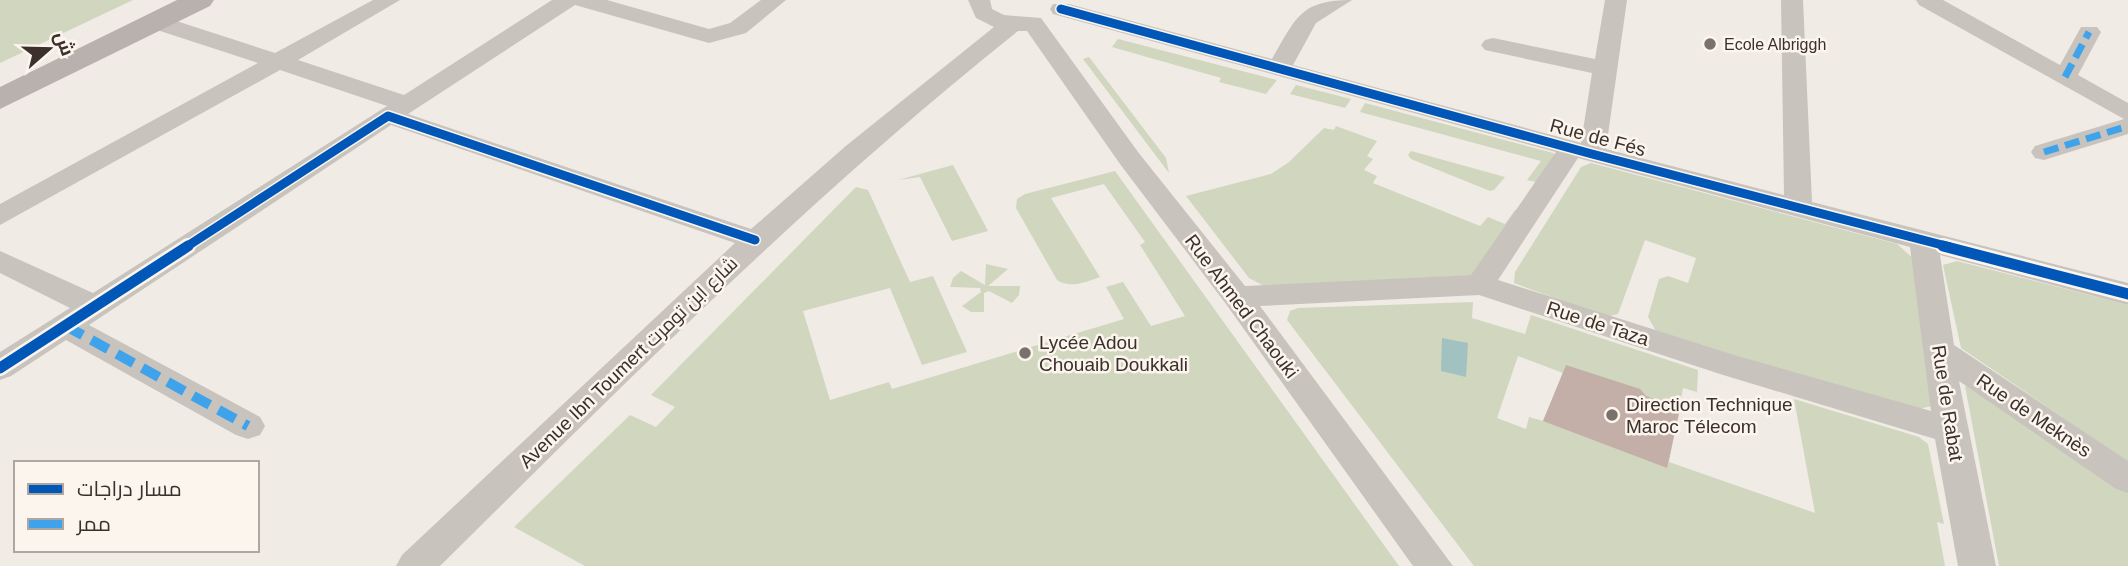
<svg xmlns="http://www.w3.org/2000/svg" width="2128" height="566" viewBox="0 0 2128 566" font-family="Helvetica,Cairo,sans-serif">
<rect width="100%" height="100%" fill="#f0ebe5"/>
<g fill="#d1d6bf" fill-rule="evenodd">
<polygon points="0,0 133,0 0,63"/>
<polygon points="1118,39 1277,80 1266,94 1219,82 1221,78 1112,47"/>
<polygon points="1089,57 1166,158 1169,173 1083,59"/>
<polygon points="1296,85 1351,99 1345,108 1290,94"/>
<polygon points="1365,103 1553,153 1558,156 1540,183 1527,180 1541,161 1360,112"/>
<polygon points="1336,126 1377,141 1367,156 1373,159 1364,170 1377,176 1373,183 1480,226 1488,217 1505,224 1515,210 1519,212 1478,275 1264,286 1249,278 1186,196 1271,174 1289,162 1324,128 1334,130"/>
<polygon points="1411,151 1505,177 1494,190 1490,191 1411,159 1408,155"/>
<polygon points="1591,163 1897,244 1914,259 1932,406 1914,410 1888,404 1656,331 1648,317 1659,279 1668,276 1688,283 1696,258 1645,240 1618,314 1605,317 1514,283 1515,272 1581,167"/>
<polygon points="953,165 988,231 952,241 920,177 898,180"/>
<path d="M1115,171L1399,566H585L514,527L630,415L656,427L675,407L651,395L856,187L868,190L910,282L933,276L967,352L922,365L890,288L803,311L830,400L889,382L892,389L1124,319L1106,287L1123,282L1151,326L1185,316L1140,245L1145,242L1104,184L1051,198L1100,277C1086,282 1070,289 1057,280L1016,208L1017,199L1025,194Z"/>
<polygon points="1957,261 2128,305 2128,462 1961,348 1943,265"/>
<polygon points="986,264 1008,269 988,286 1020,286 1019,295 1012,303 989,291 984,293 984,312 971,312 962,306 981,292 980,288 950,287 953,278 961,271 985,285"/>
<path d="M1473,302L1472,318L1525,334L1531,315L1698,370L1697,392L1683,388L1669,462L1815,513L1794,399L1919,437L1928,444L1944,524L1937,522L1945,566H1474L1287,320L1290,311L1298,308ZM1518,356L1563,373L1543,421L1529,417L1526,429L1497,418Z"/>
<polygon points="1965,386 1981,389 2128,489 2128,566 1999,566"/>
</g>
<polygon fill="#a1c2c1" points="1442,338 1468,343 1466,377 1441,371"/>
<polygon fill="#c3afa7" points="1566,365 1640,389 1646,396 1680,409 1667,468 1543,421"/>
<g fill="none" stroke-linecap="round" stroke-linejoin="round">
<g fill="#c9c3be" fill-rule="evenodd">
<path d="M373,0H400L298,60L404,95L552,0H607L709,29L730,23L761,0H786L746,33L709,43L575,5L408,114L751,229L847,145L994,27L976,18L968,0H990L992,9L1004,15L1041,18L1138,152L1245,286L1471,275L1556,152L1053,14L1050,9L1053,4H1069L1272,59C1296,18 1300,0 1352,0L1316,23L1293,65L1581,143L1592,73L1485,50L1481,45L1485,40L1493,38L1595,59L1605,0H1627L1606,149L1784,195L1781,0H1803L1812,202L2128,283V305L1940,255L1954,345L2128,461V493L2116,489L1959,381L1996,566H1958L1935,439L1720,374L1479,295L1260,306L1453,566H1413L1226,304L1120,164L1027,31H1018C812,195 627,381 440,566H396L402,555L735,243L391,125L89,325L260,417L265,426L260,435L248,439L236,435L66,340L11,376L0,380V352L70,308L0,273V251L93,293L387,106L280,70L0,225V204L258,63L148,27L145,22L148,17H164L275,53ZM1578,158L1910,247L1931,411L1734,355L1498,280Z"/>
<polygon points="1916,0 1943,0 2060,65 2081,27 2097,27 2101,32 2078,75 2128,103 2128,134 2044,160 2035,158 2031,152 2035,146 2124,119 1919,5"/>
</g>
<polygon fill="#b8b1ad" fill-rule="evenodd" points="177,0 214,0 210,6 0,109 0,87"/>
<g stroke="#3fa3eb" stroke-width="7" stroke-dasharray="15 7" stroke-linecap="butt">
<polyline points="2065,77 2089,32"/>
<polyline points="2044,152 2128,126"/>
</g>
<polyline stroke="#3fa3eb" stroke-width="10" stroke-dasharray="19 10" stroke-linecap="butt" points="66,326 248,426"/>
<defs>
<g id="cycleway-far1">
<polyline points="1061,9 1592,154 1950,247"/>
<polyline points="186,247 388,116 755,240"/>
</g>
<g id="cycleway">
<polyline points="1943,246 2128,294"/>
<polyline points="0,368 188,246"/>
</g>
</defs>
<use href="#cycleway-far1" stroke="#fbf5ee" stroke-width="12"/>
<use href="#cycleway" stroke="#fbf5ee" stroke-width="16"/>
<use href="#cycleway-far1" stroke="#0057b8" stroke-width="9"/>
<use href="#cycleway" stroke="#0057b8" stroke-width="11"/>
</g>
<g fill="#7a716c" stroke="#fbf5ee" stroke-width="2.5">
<circle cx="1710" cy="44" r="7"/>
<circle cx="1025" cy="353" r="7"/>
<circle cx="1612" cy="415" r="7"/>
</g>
<g text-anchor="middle" stroke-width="5" stroke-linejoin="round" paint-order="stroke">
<g font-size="16" fill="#3b302b" stroke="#fbf5ee" text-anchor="start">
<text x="1724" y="50">Ecole Albriggh</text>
</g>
<g font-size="19" fill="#3b302b" stroke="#fbf5ee">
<text transform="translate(1598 137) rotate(15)" y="7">Rue de Fés</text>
<text transform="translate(1242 306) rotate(53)" y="7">Rue Ahmed Chaouki</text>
<text transform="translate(1598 323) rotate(18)" y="7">Rue de Taza</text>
<text transform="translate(628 362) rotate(-44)" y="7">Avenue Ibn Toumert شارع ابن تومرت</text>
<text transform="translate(1948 403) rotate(81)" y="7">Rue de Rabat</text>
<text transform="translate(2034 415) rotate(34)" y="7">Rue de Meknès</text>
</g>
<g font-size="19" fill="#3b302b" stroke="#fbf5ee" text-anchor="start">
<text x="1039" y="349">Lycée Adou<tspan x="1039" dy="22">Chouaib Doukkali</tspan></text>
<text x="1626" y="411">Direction Technique<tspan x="1626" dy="22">Maroc Télecom</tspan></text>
</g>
</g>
<rect x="14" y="461" width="245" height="91" fill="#fbf5ee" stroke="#aea6a0" stroke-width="2"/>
<rect x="28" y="484" width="35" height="10" fill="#0057b8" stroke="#aea6a0" stroke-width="2"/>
<text x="77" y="496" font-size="21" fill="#3b302b">مسار دراجات</text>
<rect x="28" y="519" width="35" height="10" fill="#3fa3eb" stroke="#aea6a0" stroke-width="2"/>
<text x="77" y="531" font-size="21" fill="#3b302b">ممر</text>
<g transform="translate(49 49) rotate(70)" stroke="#fbf5ee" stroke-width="5" paint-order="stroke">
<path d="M0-5L12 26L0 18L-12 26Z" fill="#3b302b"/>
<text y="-10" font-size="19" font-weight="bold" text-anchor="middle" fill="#3b302b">ش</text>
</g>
</svg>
